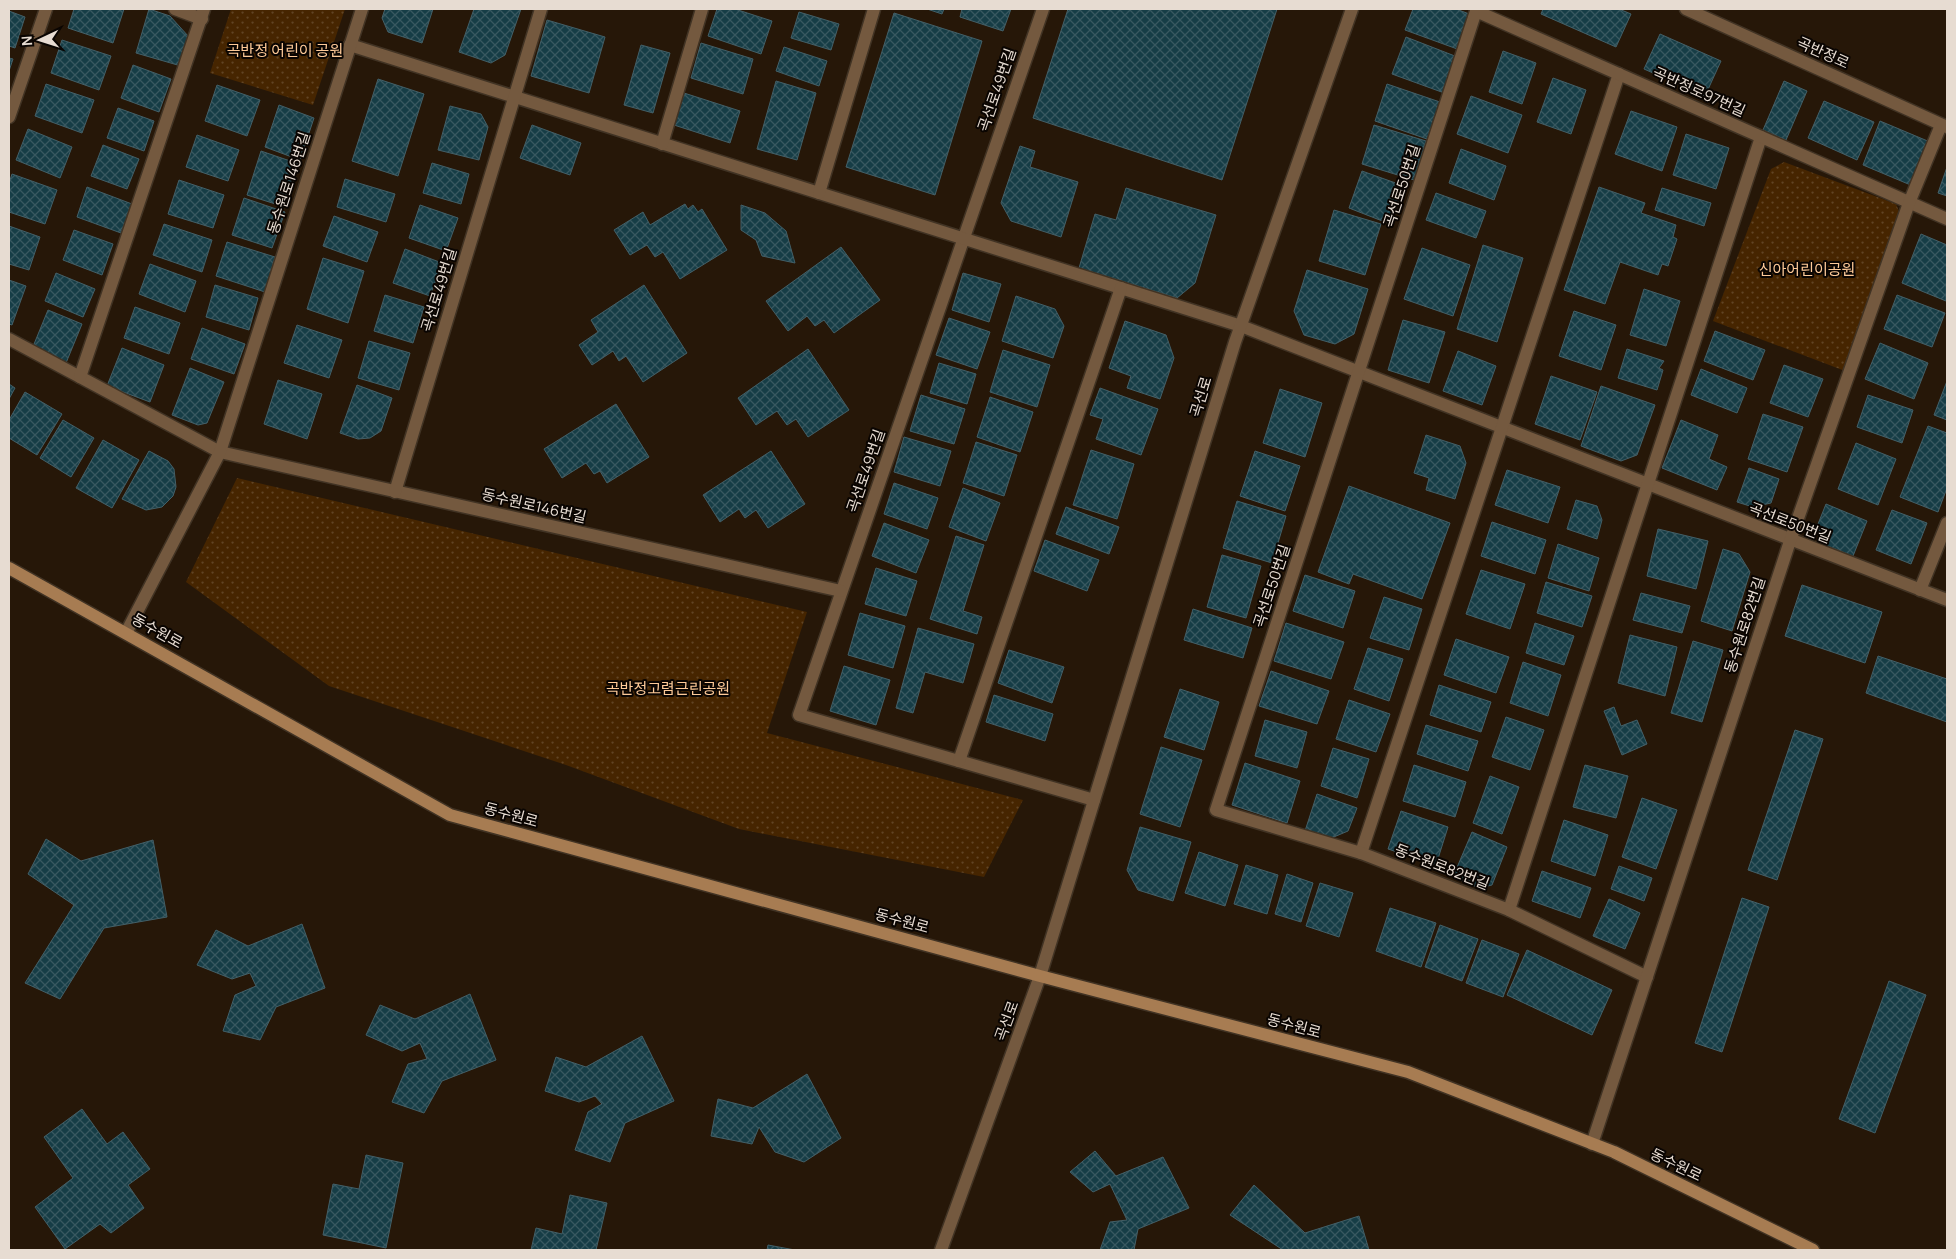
<svg xmlns="http://www.w3.org/2000/svg" width="1956" height="1259" viewBox="0 0 1956 1259" font-family="Manrope,'Noto Sans KR',sans-serif">
<defs>
<pattern id="green-dots" width="8" height="8" patternUnits="userSpaceOnUse" patternTransform="scale(1.25)"><rect width="8" height="8" fill="#462500"/><path d="M2 2h.1M6 6h.1" fill="none" stroke="#614424" stroke-width="1.8" stroke-linecap="round"/></pattern>
<pattern id="building-cross-hatch" width="8" height="8" patternUnits="userSpaceOnUse" patternTransform="scale(1.25)"><rect width="8" height="8" fill="#163d46"/><path d="M0 0l8 8M0 8l8-8" fill="none" stroke="#385860"/></pattern>
</defs>
<rect width="100%" height="100%" fill="#261708"/>
<g fill="url(#green-dots)">
<polygon points="231,9 345,9 313,105 210,73"/>
<polygon points="1784,162 1896,204 1902,219 1845,371 1713,321 1771,169"/>
<polygon points="237,478 807,612 767,733 1023,800 984,877 739,829 566,765 329,686 186,582"/>
</g>
<g fill="url(#building-cross-hatch)" stroke="#435f67">
<polygon points="74,9 124,9 113,43 68,28"/>
<polygon points="149,9 170,16 189,37 181,66 136,53"/>
<polygon points="385,9 433,9 422,43 388,32 382,18"/>
<polygon points="474,9 521,9 505,55 491,63 459,52"/>
<polygon points="717,9 735,9 772,21 761,54 708,36"/>
<polygon points="927,9 944,9 942,14"/>
<polygon points="962,9 1011,9 1003,31 960,17"/>
<polygon points="1068,9 1277,9 1222,180 1033,118"/>
<polygon points="1413,9 1456,9 1472,15 1460,50 1405,30"/>
<polygon points="1543,9 1619,9 1631,14 1616,47 1541,14"/>
<polygon points="9,11 25,17 15,48 9,46"/>
<polygon points="799,12 839,24 831,50 791,38"/>
<polygon points="894,13 982,41 935,195 846,167"/>
<polygon points="547,20 605,37 589,93 531,76"/>
<polygon points="1660,34 1721,61 1705,96 1644,69"/>
<polygon points="1406,37 1460,58 1447,94 1392,74"/>
<polygon points="62,40 111,56 99,90 51,73"/>
<polygon points="701,43 753,59 743,94 691,78"/>
<polygon points="641,45 670,53 653,113 624,105"/>
<polygon points="784,47 827,61 819,86 776,71"/>
<polygon points="1503,51 1536,63 1522,104 1489,92"/>
<polygon points="9,58 13,59 9,71"/>
<polygon points="133,65 171,79 159,112 121,98"/>
<polygon points="1553,78 1586,90 1571,134 1537,122"/>
<polygon points="378,79 424,94 398,176 352,161"/>
<polygon points="776,81 816,93 797,160 757,149"/>
<polygon points="1784,81 1807,91 1786,140 1763,130"/>
<polygon points="46,84 94,100 82,133 35,116"/>
<polygon points="1387,84 1440,102 1427,139 1375,121"/>
<polygon points="217,85 260,100 247,136 205,121"/>
<polygon points="684,93 740,111 730,143 674,125"/>
<polygon points="1471,96 1522,115 1508,153 1457,134"/>
<polygon points="1824,101 1874,122 1857,160 1808,138"/>
<polygon points="279,105 314,118 300,160 265,147"/>
<polygon points="450,106 481,114 488,127 479,160 438,150"/>
<polygon points="118,108 154,121 144,151 107,138"/>
<polygon points="1631,111 1677,127 1662,171 1615,154"/>
<polygon points="1880,121 1930,142 1913,186 1863,165"/>
<polygon points="532,125 581,143 570,175 520,158"/>
<polygon points="1374,125 1426,141 1414,180 1362,164"/>
<polygon points="28,129 72,147 60,178 16,160"/>
<polygon points="1686,134 1729,148 1716,189 1673,175"/>
<polygon points="197,135 239,150 228,181 186,167"/>
<polygon points="103,145 139,159 127,189 91,176"/>
<polygon points="1020,146 1035,151 1030,167 1078,182 1061,237 1011,221 1001,203"/>
<polygon points="1461,149 1506,166 1494,200 1449,183"/>
<polygon points="261,151 299,164 285,207 247,195"/>
<polygon points="432,163 469,174 461,204 423,193"/>
<polygon points="1947,167 1947,196 1938,193"/>
<polygon points="1362,171 1404,186 1390,224 1349,208"/>
<polygon points="12,174 57,190 45,224 9,212 9,183"/>
<polygon points="345,179 395,194 386,222 337,207"/>
<polygon points="179,180 224,195 213,228 168,214"/>
<polygon points="87,187 132,204 121,233 77,217"/>
<polygon points="1599,187 1645,203 1641,213 1676,225 1673,237 1677,239 1668,266 1662,264 1658,275 1620,262 1605,304 1564,290"/>
<polygon points="1126,188 1216,215 1195,283 1177,298 1079,268 1095,214 1116,220"/>
<polygon points="1662,188 1711,203 1704,226 1655,210"/>
<polygon points="1436,193 1486,211 1476,238 1426,220"/>
<polygon points="244,198 285,212 272,248 232,235"/>
<polygon points="685,204 688,209 693,205 698,212 702,209 727,250 680,279 663,252 655,257 647,245 630,255 614,230 643,212 650,225"/>
<polygon points="420,205 458,218 446,251 409,238"/>
<polygon points="741,205 765,213 786,231 795,263 762,256 756,240 741,230"/>
<polygon points="1334,210 1381,224 1365,275 1319,261"/>
<polygon points="334,216 378,232 367,262 323,246"/>
<polygon points="164,224 212,240 202,272 153,255"/>
<polygon points="9,226 40,237 29,270 9,264"/>
<polygon points="74,230 113,244 102,275 63,260"/>
<polygon points="1921,234 1947,245 1946,301 1902,283"/>
<polygon points="227,242 275,257 265,292 216,276"/>
<polygon points="1483,245 1523,258 1497,342 1457,329"/>
<polygon points="841,247 880,300 834,333 824,320 815,326 807,316 788,331 766,301"/>
<polygon points="1422,248 1470,265 1453,316 1404,299"/>
<polygon points="405,249 442,263 430,296 393,283"/>
<polygon points="323,258 364,271 348,323 307,309"/>
<polygon points="150,264 196,281 185,312 139,294"/>
<polygon points="1307,270 1368,289 1354,334 1335,344 1304,335 1294,311"/>
<polygon points="56,273 95,289 83,317 45,301"/>
<polygon points="963,273 1001,284 989,322 952,310"/>
<polygon points="9,280 26,286 12,325 9,324"/>
<polygon points="215,285 258,298 249,330 206,317"/>
<polygon points="644,285 687,353 643,382 626,356 619,361 613,351 592,365 579,345 598,332 591,320"/>
<polygon points="1644,289 1680,301 1666,346 1630,335"/>
<polygon points="385,295 424,307 413,343 374,331"/>
<polygon points="1897,295 1945,313 1932,347 1884,329"/>
<polygon points="1016,296 1055,309 1064,326 1053,358 1002,341"/>
<polygon points="135,307 180,323 169,354 124,338"/>
<polygon points="48,310 82,324 66,363 32,349"/>
<polygon points="1574,311 1616,325 1601,370 1559,356"/>
<polygon points="949,318 990,332 977,369 936,355"/>
<polygon points="1403,320 1445,332 1429,383 1388,370"/>
<polygon points="1125,321 1166,335 1174,358 1160,399 1127,388 1131,376 1109,368"/>
<polygon points="297,325 342,340 329,378 284,363"/>
<polygon points="202,328 245,344 234,374 191,359"/>
<polygon points="1715,331 1765,350 1753,380 1704,361"/>
<polygon points="369,341 410,353 399,390 358,378"/>
<polygon points="1880,343 1928,363 1914,399 1865,379"/>
<polygon points="122,348 164,365 150,402 107,386"/>
<polygon points="808,349 849,410 808,437 796,419 787,425 777,411 756,425 738,398"/>
<polygon points="1627,349 1664,361 1659,368 1663,370 1657,390 1618,378"/>
<polygon points="1003,350 1050,365 1037,407 990,392"/>
<polygon points="1458,351 1496,366 1482,405 1443,391"/>
<polygon points="939,363 976,374 967,404 930,393"/>
<polygon points="1784,365 1823,379 1808,417 1770,403"/>
<polygon points="190,368 224,382 207,423 198,425 172,415"/>
<polygon points="1701,369 1747,388 1737,413 1691,395"/>
<polygon points="1551,376 1597,392 1580,440 1535,424"/>
<polygon points="278,380 322,394 307,439 264,424"/>
<polygon points="1947,381 1947,420 1934,415"/>
<polygon points="9,384 15,388 9,399"/>
<polygon points="357,385 392,398 381,431 370,438 358,439 340,433"/>
<polygon points="1601,386 1655,405 1637,455 1621,461 1581,446"/>
<polygon points="1100,388 1158,409 1141,455 1096,439 1103,419 1090,415"/>
<polygon points="1280,389 1322,403 1305,457 1263,443"/>
<polygon points="25,392 62,414 37,455 9,438 9,420"/>
<polygon points="921,395 965,409 954,444 910,431"/>
<polygon points="1868,395 1913,410 1902,443 1857,427"/>
<polygon points="990,397 1033,412 1020,452 977,437"/>
<polygon points="616,404 649,457 607,483 600,471 594,474 586,463 562,478 544,449"/>
<polygon points="1763,414 1803,427 1787,472 1748,459"/>
<polygon points="63,420 94,438 71,477 40,458"/>
<polygon points="1681,420 1718,435 1709,459 1727,467 1717,490 1662,468"/>
<polygon points="1928,426 1947,433 1947,488 1938,512 1900,497"/>
<polygon points="1426,435 1460,446 1466,463 1455,499 1426,490 1429,478 1414,473"/>
<polygon points="904,437 951,451 940,486 894,472"/>
<polygon points="103,440 139,460 112,508 76,488"/>
<polygon points="976,442 1017,455 1004,496 963,483"/>
<polygon points="1856,443 1896,459 1878,505 1838,489"/>
<polygon points="1091,450 1134,464 1117,519 1073,505"/>
<polygon points="149,451 168,461 174,469 176,487 173,496 162,507 146,510 122,499"/>
<polygon points="771,451 805,504 768,528 756,510 745,518 739,509 720,522 703,495"/>
<polygon points="1255,451 1300,466 1285,511 1240,496"/>
<polygon points="1749,468 1779,479 1771,503 1753,507 1737,502"/>
<polygon points="1507,470 1560,487 1548,523 1495,505"/>
<polygon points="894,483 938,498 927,529 884,514"/>
<polygon points="1349,486 1450,523 1422,599 1353,574 1349,584 1318,572"/>
<polygon points="963,488 1000,503 986,541 949,527"/>
<polygon points="1576,500 1597,506 1602,520 1597,539 1567,529"/>
<polygon points="1237,501 1286,516 1272,563 1223,548"/>
<polygon points="1826,504 1867,521 1853,556 1825,545 1816,529"/>
<polygon points="1066,507 1119,527 1109,554 1056,534"/>
<polygon points="1892,510 1927,523 1911,564 1876,550"/>
<polygon points="1492,522 1546,540 1535,574 1481,556"/>
<polygon points="884,523 929,540 916,573 872,556"/>
<polygon points="1658,529 1708,541 1696,589 1647,576"/>
<polygon points="956,536 984,545 963,611 982,617 977,634 930,619"/>
<polygon points="1045,540 1099,560 1087,591 1034,571"/>
<polygon points="1558,544 1599,558 1589,591 1548,578"/>
<polygon points="1723,549 1739,554 1750,572 1732,631 1701,621"/>
<polygon points="1222,555 1261,566 1246,618 1207,607"/>
<polygon points="876,568 917,581 906,616 865,604"/>
<polygon points="1481,570 1525,584 1510,629 1466,614"/>
<polygon points="1305,575 1355,591 1343,628 1293,611"/>
<polygon points="1546,582 1592,596 1582,627 1537,613"/>
<polygon points="1802,585 1882,612 1865,663 1785,636"/>
<polygon points="1641,593 1690,606 1682,633 1633,620"/>
<polygon points="1384,597 1422,609 1409,650 1370,638"/>
<polygon points="1193,609 1252,628 1243,658 1184,640"/>
<polygon points="860,613 905,626 893,668 848,655"/>
<polygon points="1286,623 1344,642 1331,679 1274,661"/>
<polygon points="1535,623 1574,636 1564,665 1526,653"/>
<polygon points="918,628 974,644 963,683 925,672 913,713 896,708"/>
<polygon points="1630,635 1677,647 1665,696 1618,683"/>
<polygon points="1456,639 1509,657 1496,693 1444,675"/>
<polygon points="1693,641 1723,650 1702,722 1671,713"/>
<polygon points="1368,648 1403,659 1389,701 1354,689"/>
<polygon points="1009,650 1064,667 1052,703 998,683"/>
<polygon points="1878,656 1947,679 1947,722 1866,693"/>
<polygon points="1523,662 1561,675 1548,716 1510,703"/>
<polygon points="844,666 890,680 876,725 830,711"/>
<polygon points="1271,671 1329,691 1317,724 1259,706"/>
<polygon points="1439,685 1491,702 1481,732 1430,715"/>
<polygon points="1180,689 1219,702 1204,750 1164,737"/>
<polygon points="994,695 1053,714 1045,741 986,722"/>
<polygon points="1349,700 1390,714 1376,752 1336,739"/>
<polygon points="1614,707 1621,726 1637,720 1647,744 1622,755 1604,711"/>
<polygon points="1506,717 1544,730 1530,770 1492,757"/>
<polygon points="1265,720 1307,732 1297,768 1255,756"/>
<polygon points="1426,725 1478,741 1468,771 1417,754"/>
<polygon points="1795,730 1823,739 1777,880 1748,870"/>
<polygon points="1161,747 1202,760 1180,827 1140,814"/>
<polygon points="1333,748 1369,759 1357,798 1321,786"/>
<polygon points="1245,763 1300,781 1287,823 1232,805"/>
<polygon points="1414,765 1466,782 1455,817 1403,801"/>
<polygon points="1585,765 1628,776 1616,818 1573,807"/>
<polygon points="1490,776 1519,787 1502,834 1473,823"/>
<polygon points="1317,794 1357,808 1348,831 1329,839 1305,831"/>
<polygon points="1642,798 1677,810 1656,869 1622,857"/>
<polygon points="1401,811 1448,827 1436,865 1388,849"/>
<polygon points="1564,820 1608,835 1595,876 1551,861"/>
<polygon points="1140,827 1191,842 1173,901 1138,890 1127,870"/>
<polygon points="1472,832 1507,847 1492,885 1479,888 1453,877"/>
<polygon points="46,839 81,861 153,840 167,917 104,928 60,999 25,983 74,905 28,874"/>
<polygon points="1199,852 1238,865 1225,906 1185,893"/>
<polygon points="1246,865 1278,875 1267,914 1234,904"/>
<polygon points="1619,866 1652,878 1644,901 1611,889"/>
<polygon points="1542,871 1591,888 1580,918 1532,901"/>
<polygon points="1287,874 1313,883 1301,922 1275,914"/>
<polygon points="1320,883 1353,893 1339,937 1306,926"/>
<polygon points="1742,898 1769,907 1722,1052 1695,1043"/>
<polygon points="1609,899 1640,913 1625,949 1593,936"/>
<polygon points="1390,908 1436,923 1421,967 1376,951"/>
<polygon points="302,924 325,988 276,1007 260,1040 223,1031 235,995 256,986 250,973 232,979 197,965 216,930 248,946"/>
<polygon points="1440,925 1478,939 1462,981 1425,967"/>
<polygon points="1482,940 1519,954 1503,997 1466,983"/>
<polygon points="1527,950 1612,990 1592,1035 1507,995"/>
<polygon points="1889,981 1926,995 1875,1133 1839,1119"/>
<polygon points="470,994 496,1060 442,1081 424,1113 392,1102 408,1064 427,1059 420,1043 402,1051 366,1035 380,1005 415,1019"/>
<polygon points="642,1036 674,1101 625,1123 610,1162 575,1150 588,1112 602,1104 595,1096 579,1102 545,1091 556,1057 586,1067"/>
<polygon points="807,1074 841,1138 804,1162 775,1152 759,1127 752,1144 711,1136 718,1099 753,1108"/>
<polygon points="82,1109 107,1144 123,1132 150,1169 128,1185 144,1208 111,1233 100,1224 65,1249 35,1207 73,1178 44,1137"/>
<polygon points="1095,1151 1116,1176 1163,1157 1189,1208 1138,1229 1134,1250 1100,1250 1110,1222 1127,1220 1110,1184 1093,1192 1070,1172"/>
<polygon points="366,1155 403,1163 386,1248 323,1235 333,1184 359,1189"/>
<polygon points="1254,1185 1305,1233 1359,1216 1369,1250 1283,1250 1230,1215"/>
<polygon points="570,1195 607,1203 596,1250 531,1250 536,1228 562,1234"/>
<polygon points="768,1245 795,1250 767,1250"/>
</g>
<g fill="none" stroke-linecap="round" stroke-linejoin="round">
<defs>
<g id="minor">
<polyline points="175,9 202,19"/>
<polyline points="1043,9 799,715 1094,800"/>
<polyline points="1686,9 1947,127"/>
<polyline points="350,45 1241,326 1947,600"/>
<polyline points="9,117 46,9"/>
<polyline points="662,144 702,9"/>
<polyline points="819,193 874,9"/>
<polyline points="9,339 220,452 841,591"/>
<polyline points="80,377 204,9"/>
<polyline points="395,492 541,9"/>
<polyline points="1920,590 1947,523"/>
<polyline points="126,633 220,452 362,9"/>
<polyline points="959,761 1121,288"/>
<polyline points="1361,853 1619,74"/>
<polyline points="1509,910 1761,137"/>
<polyline points="1040,976 1235,342 1352,9"/>
<polyline points="1647,977 1509,910 1361,853 1216,810 1476,11 1947,219"/>
<polyline points="1592,1144 1790,541 1909,203 1941,125"/>
</g>
<polyline id="tertiary" points="941,1250 1040,976"/>
<polyline id="secondary" points="9,568 450,815 1040,976 1408,1072 1614,1152 1813,1250"/>
</defs>
<use href="#minor" stroke="#413324" stroke-width="15"/>
<use href="#tertiary" stroke="#413324" stroke-width="15"/>
<use href="#secondary" stroke="#413324" stroke-width="15"/>
<use href="#minor" stroke="#74593f" stroke-width="12"/>
<use href="#tertiary" stroke="#74593f" stroke-width="12"/>
<use href="#secondary" stroke="#a77c52" stroke-width="12"/>
</g>
<g text-anchor="middle" stroke-width="4" stroke-linejoin="round" paint-order="stroke">
<g font-size="15" fill="#feca98" stroke="#0a0502">
<text x="285" y="56">곡반정 어린이 공원</text>
<text x="1807" y="275">신아어린이공원</text>
<text x="668" y="694">곡반정고렴근린공원</text>
</g>
<g font-size="15" fill="#e7dcd2" stroke="#0a0502">
<text transform="translate(1823 53) rotate(24)" y="5">곡반정로</text>
<text transform="translate(997 90) rotate(-71)" y="5">곡선로49번길</text>
<text transform="translate(1699 92) rotate(24)" y="5">곡반정로97번길</text>
<text transform="translate(289 183) rotate(-72)" y="5">동수원로146번길</text>
<text transform="translate(1402 186) rotate(-72)" y="5">곡선로50번길</text>
<text transform="translate(439 290) rotate(-73)" y="5">곡선로49번길</text>
<text transform="translate(1201 397) rotate(-73)" y="5">곡선로</text>
<text transform="translate(866 471) rotate(-71)" y="5">곡선로49번길</text>
<text transform="translate(534 506) rotate(13)" y="5">동수원로146번길</text>
<text transform="translate(1790 523) rotate(21)" y="5">곡선로50번길</text>
<text transform="translate(1272 586) rotate(-72)" y="5">곡선로50번길</text>
<text transform="translate(1745 625) rotate(-72)" y="5">동수원로82번길</text>
<text transform="translate(157 631) rotate(29)" y="5">동수원로</text>
<text transform="translate(511 815) rotate(15)" y="5">동수원로</text>
<text transform="translate(1442 867) rotate(21)" y="5">동수원로82번길</text>
<text transform="translate(902 921) rotate(15)" y="5">동수원로</text>
<text transform="translate(1007 1021) rotate(-70)" y="5">곡선로</text>
<text transform="translate(1294 1026) rotate(15)" y="5">동수원로</text>
<text transform="translate(1676 1165) rotate(26)" y="5">동수원로</text>
</g>
</g>
<rect width="1956" height="1259" fill="none" stroke="#e7dcd2" stroke-width="20"/>
<g transform="translate(40 40) rotate(266)" stroke="#0a0502" stroke-width="4" paint-order="stroke">
<path d="M0-4L9 19L0 12L-9 19Z" fill="#e7dcd2"/>
<text y="-8" font-size="14" font-weight="bold" text-anchor="middle" fill="#e7dcd2">N</text>
</g>
</svg>
